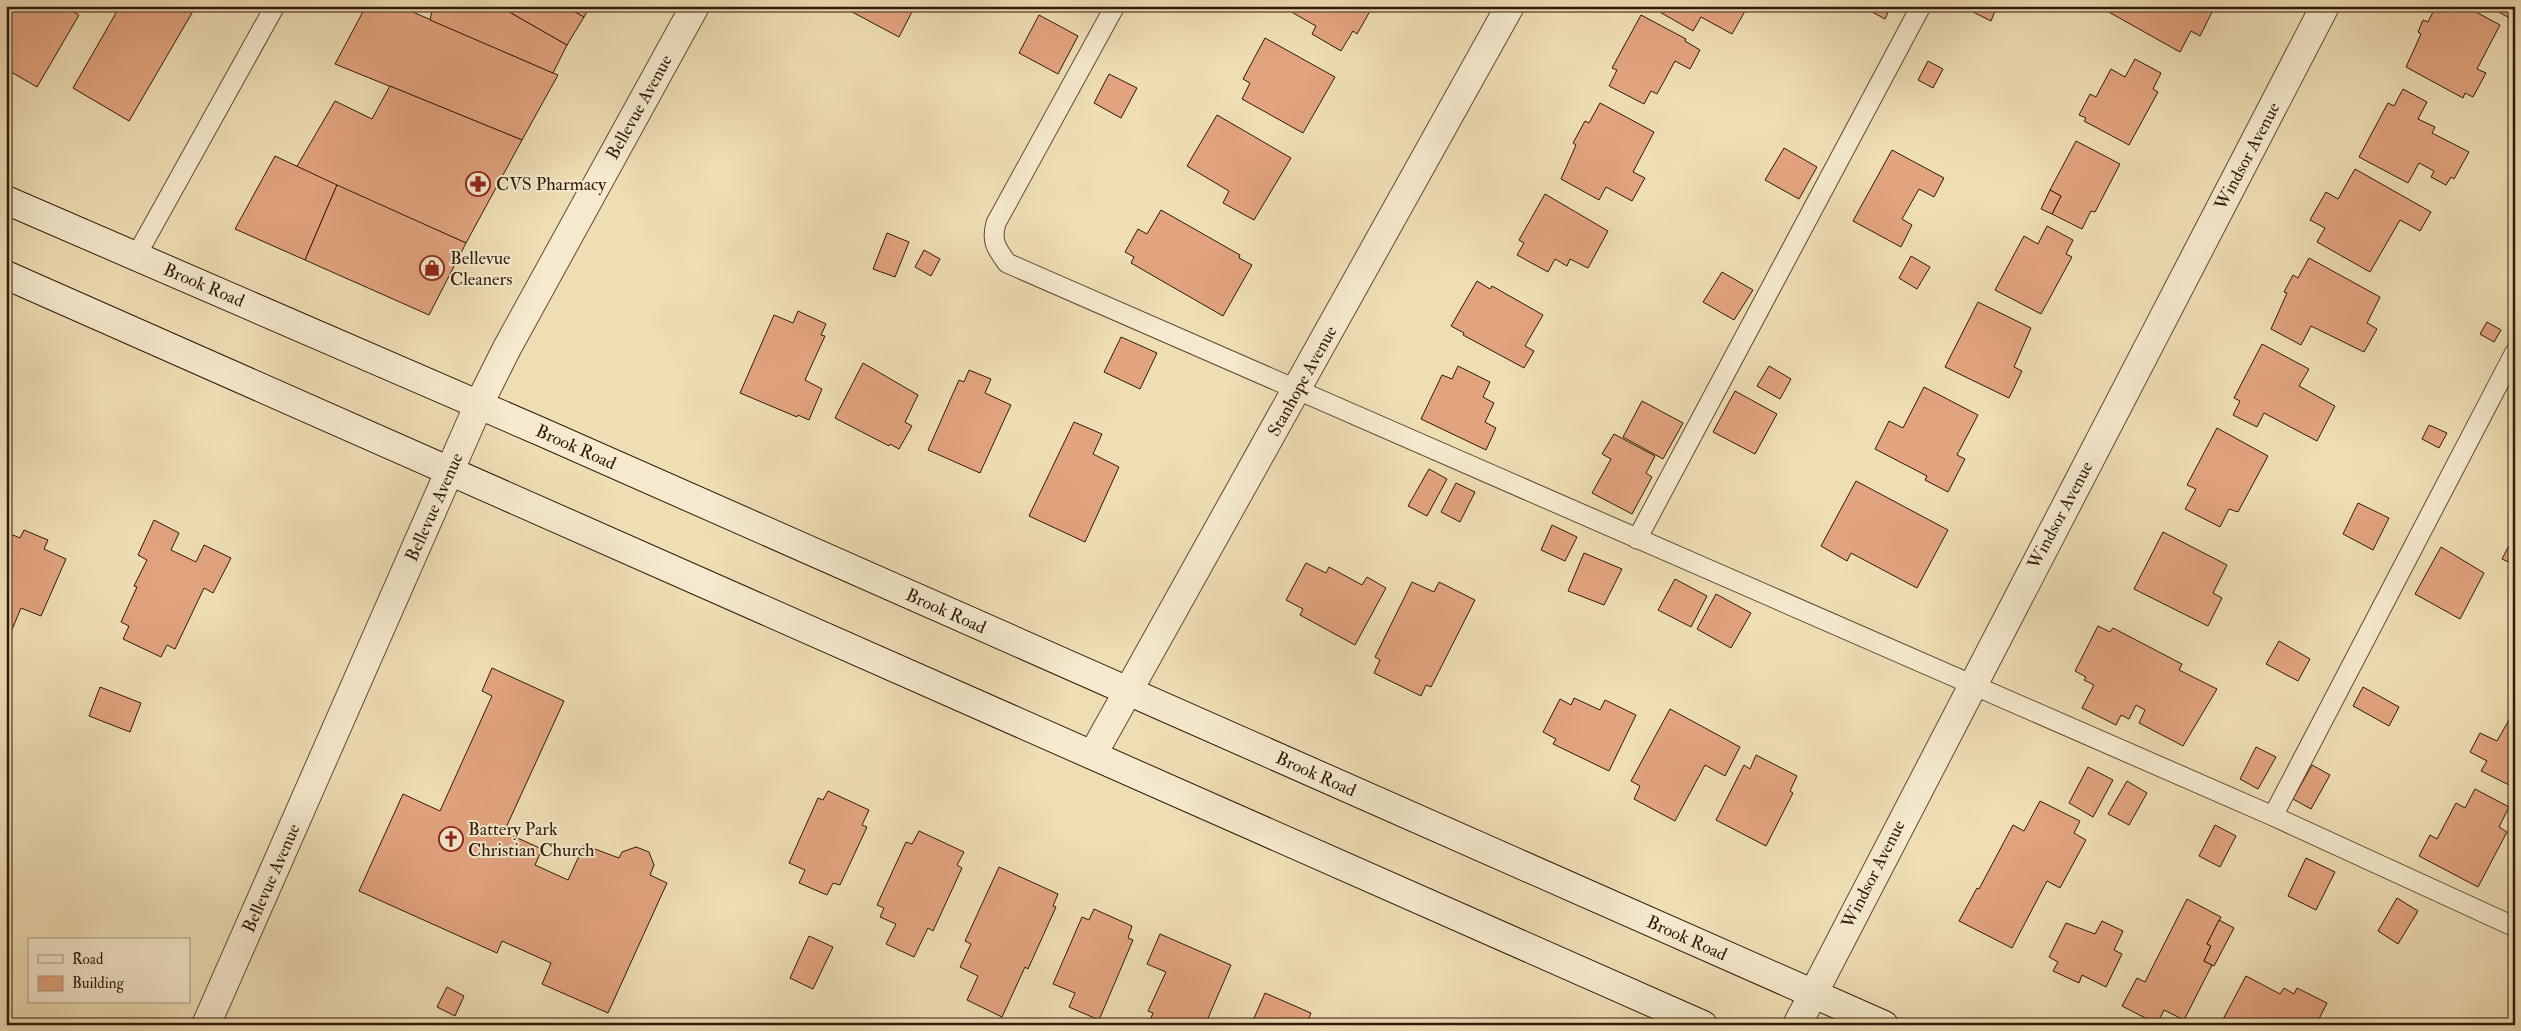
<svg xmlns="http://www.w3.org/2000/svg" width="2521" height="1031" viewBox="0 0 2521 1031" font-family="'IM FELL Double Pica',serif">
<rect width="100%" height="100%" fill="#efdeb4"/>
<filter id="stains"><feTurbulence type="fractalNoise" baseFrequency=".004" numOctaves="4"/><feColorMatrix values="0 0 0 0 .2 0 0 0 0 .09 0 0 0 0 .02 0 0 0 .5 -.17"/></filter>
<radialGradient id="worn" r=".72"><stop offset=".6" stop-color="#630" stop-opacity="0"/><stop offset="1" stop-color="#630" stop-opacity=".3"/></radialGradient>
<g fill="#e2a47f" stroke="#311909">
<polygon points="6,6 63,6 79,15 37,87 6,69"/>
<polygon points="120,6 196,6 129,121 73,88"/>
<polygon points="366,6 399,6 558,75 522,140 335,64"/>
<polygon points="433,6 499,6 567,45 553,73 430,20"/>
<polygon points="499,6 565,6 584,17 567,45"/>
<polygon points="565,6 590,6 584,17"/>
<polygon points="841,6 915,6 899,37"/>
<polygon points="1281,6 1373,6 1357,34 1353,31 1341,51 1312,34 1316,26"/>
<polygon points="1748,6 1732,34 1701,17 1693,31 1651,7"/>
<polygon points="1861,6 1891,6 1885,19"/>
<polygon points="1961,6 1997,6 1991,21"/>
<polygon points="2098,6 2215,6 2200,36 2191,31 2180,52"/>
<polygon points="2436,6 2465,6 2500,25 2477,69 2486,73 2473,97 2465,93 2463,98 2406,67 2421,34 2418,32 2423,20 2428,22"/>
<polygon points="2488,6 2515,6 2515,17 2513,20"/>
<polygon points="1039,15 1078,36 1058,74 1019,53"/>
<polygon points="1641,15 1686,39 1685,41 1700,50 1690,69 1675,61 1657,94 1651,91 1644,104 1609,86 1617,70 1612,68"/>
<polygon points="1265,38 1335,77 1303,133 1242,99 1250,83 1243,79"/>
<polygon points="2135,59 2161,73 2153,89 2158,92 2129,145 2084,121 2086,118 2079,115 2090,94 2096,97 2111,69 2125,77"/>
<polygon points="1928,61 1943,69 1933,88 1918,80"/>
<polygon points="1109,74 1137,88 1121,118 1094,103"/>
<polygon points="390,86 522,140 466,243 296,168 335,101 372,119"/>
<polygon points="2403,89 2427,102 2418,119 2435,127 2432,133 2469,152 2454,179 2451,177 2446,185 2431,177 2434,171 2419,163 2408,183 2359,157 2388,103 2394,106"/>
<polygon points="1600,103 1654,132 1633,172 1645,178 1632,201 1606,187 1599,200 1561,179 1576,145 1573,143 1585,121 1589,123"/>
<polygon points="1217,115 1291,158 1254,220 1223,203 1229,191 1187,166"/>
<polygon points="2076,141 2120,164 2095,212 2091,211 2082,229 2052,214 2061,196 2050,190"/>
<polygon points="1784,148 1817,167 1799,199 1765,180"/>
<polygon points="1892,150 1944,178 1934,197 1919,189 1902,219 1912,225 1901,247 1853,221"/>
<polygon points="275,156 337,185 305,260 235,229"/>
<polygon points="2355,169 2431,212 2420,231 2400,220 2370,272 2317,242 2325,228 2310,220 2326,192 2338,199"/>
<polygon points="337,185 466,243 429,315 305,260"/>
<polygon points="2050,190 2061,196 2052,214 2041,209"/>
<polygon points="1545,194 1608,231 1588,268 1570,259 1567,266 1555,259 1548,272 1517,255 1524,243 1519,240"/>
<polygon points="1161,210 1240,255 1239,258 1252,265 1223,316 1131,263 1134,257 1125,252 1138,229 1147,234"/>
<polygon points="2047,226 2073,240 2066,254 2072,257 2041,314 1995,290 2024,236 2038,244"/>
<polygon points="887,233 909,242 895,277 873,269"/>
<polygon points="924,250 940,259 931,276 915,267"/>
<polygon points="1911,256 1930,267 1917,289 1899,278"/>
<polygon points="2309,258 2380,297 2367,323 2377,329 2364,352 2311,326 2301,345 2271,329 2287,293 2284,292 2293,275 2298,278"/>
<polygon points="1722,272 1753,290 1734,320 1703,302"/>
<polygon points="1477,281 1490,289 1492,286 1543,315 1525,346 1534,351 1524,368 1463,335 1464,333 1451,326"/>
<polygon points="1978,302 2031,328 2014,367 2022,371 2009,398 1945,367"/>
<polygon points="798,311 826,324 821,335 825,336 805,380 822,389 809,420 798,415 797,417 740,393 774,315 793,323"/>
<polygon points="2487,322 2501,330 2494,342 2480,334"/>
<polygon points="1121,337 1157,353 1140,389 1104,372"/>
<polygon points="2262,344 2309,369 2299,386 2335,406 2317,441 2264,413 2257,427 2233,415 2240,401 2234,398"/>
<polygon points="863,363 918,395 905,422 912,426 899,449 890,444 889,446 835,418"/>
<polygon points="1458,366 1490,382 1483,397 1494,403 1485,422 1496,428 1486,450 1421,419 1442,375 1452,379"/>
<polygon points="1769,366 1791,379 1780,399 1757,386"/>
<polygon points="969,370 991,379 985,393 1011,405 980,473 928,450 959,380 964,382"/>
<polygon points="1924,387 1978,415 1957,455 1965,459 1948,492 1925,480 1927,476 1875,449 1889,421 1903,428"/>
<polygon points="1735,391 1777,414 1755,454 1713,432"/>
<polygon points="1642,401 1683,423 1663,459 1623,437"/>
<polygon points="1074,422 1102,434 1093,454 1119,467 1085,542 1029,516"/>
<polygon points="2429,425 2447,433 2439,448 2422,439"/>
<polygon points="2217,428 2268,456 2238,512 2229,509 2220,527 2185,509 2196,489 2187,485"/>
<polygon points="1614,434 1655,456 1646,473 1652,477 1632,514 1592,493 1611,459 1602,454"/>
<polygon points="1429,469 1447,479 1427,516 1408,506"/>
<polygon points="1856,481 1948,530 1917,588 1851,553 1847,561 1821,546"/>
<polygon points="1456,483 1475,492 1460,522 1441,512"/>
<polygon points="2358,503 2389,518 2373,550 2343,534"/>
<polygon points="154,520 179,533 171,550 196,562 204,545 231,558 213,593 204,588 175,649 167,645 161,657 123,639 129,626 121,622 137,587 134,586 147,560 138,555"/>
<polygon points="1552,525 1577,537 1565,561 1541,550"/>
<polygon points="24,530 48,540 44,549 66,559 41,616 21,608 11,632 6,630 6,532 20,538"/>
<polygon points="2163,532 2227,565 2213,593 2222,598 2208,626 2134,589"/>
<polygon points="2515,534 2515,565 2502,559"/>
<polygon points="2441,547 2484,573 2460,619 2415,594"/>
<polygon points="1584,553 1622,569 1604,605 1568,591"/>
<polygon points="1306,563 1326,573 1329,567 1362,585 1367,577 1386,588 1355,645 1300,615 1303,609 1286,600"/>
<polygon points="1675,579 1707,596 1691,627 1658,610"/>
<polygon points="1412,582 1434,592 1439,582 1475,600 1431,687 1426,685 1421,696 1374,673 1380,660 1375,657"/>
<polygon points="1716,594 1751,613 1731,648 1697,629"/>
<polygon points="2098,626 2110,632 2113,628 2182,664 2179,670 2217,689 2183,746 2139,723 2145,710 2136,705 2129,719 2121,715 2116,725 2082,708 2094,685 2084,680 2086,677 2075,671"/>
<polygon points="2279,641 2310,659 2298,681 2266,664"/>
<polygon points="492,668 564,701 504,832 542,849 535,865 568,880 584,845 619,858 622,852 636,847 649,852 654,865 650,875 667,883 608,1013 542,984 551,963 502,941 497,953 359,891 403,794 440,811 492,696 482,691"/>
<polygon points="100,687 141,703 130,732 89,716"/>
<polygon points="2363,687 2399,707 2389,726 2353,706"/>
<polygon points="1574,698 1600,710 1605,700 1636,715 1609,771 1553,744 1556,739 1543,732 1560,699 1571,705"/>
<polygon points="1670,709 1740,747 1725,776 1705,765 1675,821 1634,799 1640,786 1631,781"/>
<polygon points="2509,720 2515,723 2515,788 2481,771 2487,761 2470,752 2480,733 2497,741"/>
<polygon points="2256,747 2276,757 2258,789 2240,779"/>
<polygon points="1756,755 1797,776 1790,791 1793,793 1766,846 1716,820 1744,765 1750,769"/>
<polygon points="2312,765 2330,775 2311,809 2293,799"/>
<polygon points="2088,767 2113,780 2093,817 2069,803"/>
<polygon points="2127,781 2147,793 2129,825 2108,814"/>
<polygon points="2475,789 2509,807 2499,827 2507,832 2478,887 2419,856 2430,835 2437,839 2456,803 2465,808"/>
<polygon points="828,791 869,810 862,825 867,827 840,885 833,883 827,895 799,883 805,870 789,863 818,798 823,800"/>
<polygon points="2040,801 2080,821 2074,833 2086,840 2060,888 2047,881 2012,948 1959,921 1977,888 1979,889 2013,825 2024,831"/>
<polygon points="2215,825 2236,836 2220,867 2199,856"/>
<polygon points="919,831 964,852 957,865 962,868 933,931 928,928 914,957 886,944 896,924 880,917 884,908 877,905 906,842 912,844"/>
<polygon points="2306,858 2335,872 2316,910 2288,896"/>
<polygon points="999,867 1058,894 1053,906 1056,907 1028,969 1025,967 1002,1017 967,1000 978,976 960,967 971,944 965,941"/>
<polygon points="2397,898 2418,911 2398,944 2378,931"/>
<polygon points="2187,899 2221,917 2207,944 2211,946 2204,961 2212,965 2184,1020 2164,1010 2157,1024 2122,1006 2137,978 2145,982"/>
<polygon points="1094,909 1132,926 1128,938 1133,940 1099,1020 1069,1007 1075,993 1053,984 1082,917 1089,920"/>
<polygon points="2219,920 2234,928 2214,966 2204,961 2211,946 2207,944"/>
<polygon points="2102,921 2123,931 2114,950 2122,954 2106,987 2082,975 2079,983 2053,971 2058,962 2049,957 2066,923 2095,934"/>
<polygon points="1160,934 1231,965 1205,1025 1148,1025 1153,1013 1148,1011 1166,972 1147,964"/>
<polygon points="809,936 833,947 813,989 790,978"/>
<polygon points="2246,976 2280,994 2284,988 2294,994 2297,988 2327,1003 2316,1025 2220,1025"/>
<polygon points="447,987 464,996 455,1016 437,1007"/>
<polygon points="1265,993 1311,1013 1306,1025 1251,1025"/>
</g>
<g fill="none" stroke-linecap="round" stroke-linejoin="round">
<defs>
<g id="service">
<path d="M1115,6L996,223C991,241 996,248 1007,263L2273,816L2515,927"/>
<polyline points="136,256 275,6"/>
<polyline points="1637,539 1921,6"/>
<polyline points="2273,816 2515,352"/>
</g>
<g id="minor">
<polyline points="1093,754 1510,6"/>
<polyline points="1797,1025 2325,6"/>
</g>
<polyline id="tertiary" points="206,1025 479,404 507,348 695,6"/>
<g id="secondary">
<polyline points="6,200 544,433 1884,1025"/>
<polyline points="6,275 1703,1025"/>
</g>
</defs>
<use href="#service" stroke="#604a34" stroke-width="21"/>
<use href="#minor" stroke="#604a34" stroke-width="30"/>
<use href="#tertiary" stroke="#604a34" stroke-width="30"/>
<use href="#secondary" stroke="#311909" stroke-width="30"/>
<use href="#service" stroke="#f5eace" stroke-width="19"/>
<use href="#minor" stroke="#f5eace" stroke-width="28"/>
<use href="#tertiary" stroke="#f5eace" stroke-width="28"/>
<use href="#secondary" stroke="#f5eace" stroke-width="28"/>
</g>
<defs>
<symbol id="pharmacy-ring" viewBox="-11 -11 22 22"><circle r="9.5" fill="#f5eace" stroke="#8f2418" stroke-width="1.5"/><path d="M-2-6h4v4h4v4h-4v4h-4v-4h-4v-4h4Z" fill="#8f2418"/></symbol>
<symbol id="shop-ring" viewBox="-11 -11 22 22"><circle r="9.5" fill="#f5eace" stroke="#8f2418" stroke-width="1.5"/><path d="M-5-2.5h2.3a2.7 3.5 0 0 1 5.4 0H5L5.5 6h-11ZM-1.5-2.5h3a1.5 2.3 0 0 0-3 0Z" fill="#8f2418"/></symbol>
<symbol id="church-ring" viewBox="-11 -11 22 22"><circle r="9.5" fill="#f5eace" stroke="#8f2418" stroke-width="1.5"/><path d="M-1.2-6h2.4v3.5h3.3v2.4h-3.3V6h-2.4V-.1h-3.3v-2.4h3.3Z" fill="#8f2418"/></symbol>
</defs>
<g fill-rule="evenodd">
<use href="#pharmacy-ring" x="464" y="170" width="28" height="28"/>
<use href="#shop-ring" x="418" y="254" width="28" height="28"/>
<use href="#church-ring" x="437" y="825" width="28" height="28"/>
</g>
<g text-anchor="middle" stroke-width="4" stroke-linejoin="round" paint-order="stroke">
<g font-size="18" fill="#311909" stroke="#f5eace">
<text transform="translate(639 107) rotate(-61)" y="6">Bellevue Avenue</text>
<text transform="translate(2247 156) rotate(-62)" y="6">Windsor Avenue</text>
<text transform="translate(204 285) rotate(23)" y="6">Brook Road</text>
<text transform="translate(1302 381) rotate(-61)" y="6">Stanhope Avenue</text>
<text transform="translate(576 447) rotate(24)" y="6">Brook Road</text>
<text transform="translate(434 507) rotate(-66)" y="6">Bellevue Avenue</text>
<text transform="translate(2060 515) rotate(-62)" y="6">Windsor Avenue</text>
<text transform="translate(946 611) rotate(24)" y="6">Brook Road</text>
<text transform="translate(1316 774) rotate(24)" y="6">Brook Road</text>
<text transform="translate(1873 874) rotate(-63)" y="6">Windsor Avenue</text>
<text transform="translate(271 878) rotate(-66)" y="6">Bellevue Avenue</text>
<text transform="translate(1687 938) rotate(24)" y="6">Brook Road</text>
</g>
<g font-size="18" fill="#311909" stroke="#f5eace" text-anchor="start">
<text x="496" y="190">CVS Pharmacy</text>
<text x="450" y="264">Bellevue<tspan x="450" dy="21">Cleaners</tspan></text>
<text x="468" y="835">Battery Park<tspan x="468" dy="21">Christian Church</tspan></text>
</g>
</g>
<rect width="2521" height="1031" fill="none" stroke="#efdeb4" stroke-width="25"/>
<rect x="8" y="8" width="2506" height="1016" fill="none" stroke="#311909" stroke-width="2.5"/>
<rect x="12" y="12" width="2496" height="1006" fill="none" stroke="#311909"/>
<rect x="28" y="938" width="162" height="65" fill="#f5eace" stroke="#a7967f"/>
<rect x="38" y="955" width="25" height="8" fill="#f5eace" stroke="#a7967f"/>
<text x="72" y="964" font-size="15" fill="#311909">Road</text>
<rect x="38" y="976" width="25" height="15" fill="#e2a47f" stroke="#a7967f"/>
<text x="72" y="988" font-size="15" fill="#311909">Building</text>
<rect width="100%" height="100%" filter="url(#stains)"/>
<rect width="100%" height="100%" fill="url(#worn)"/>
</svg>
